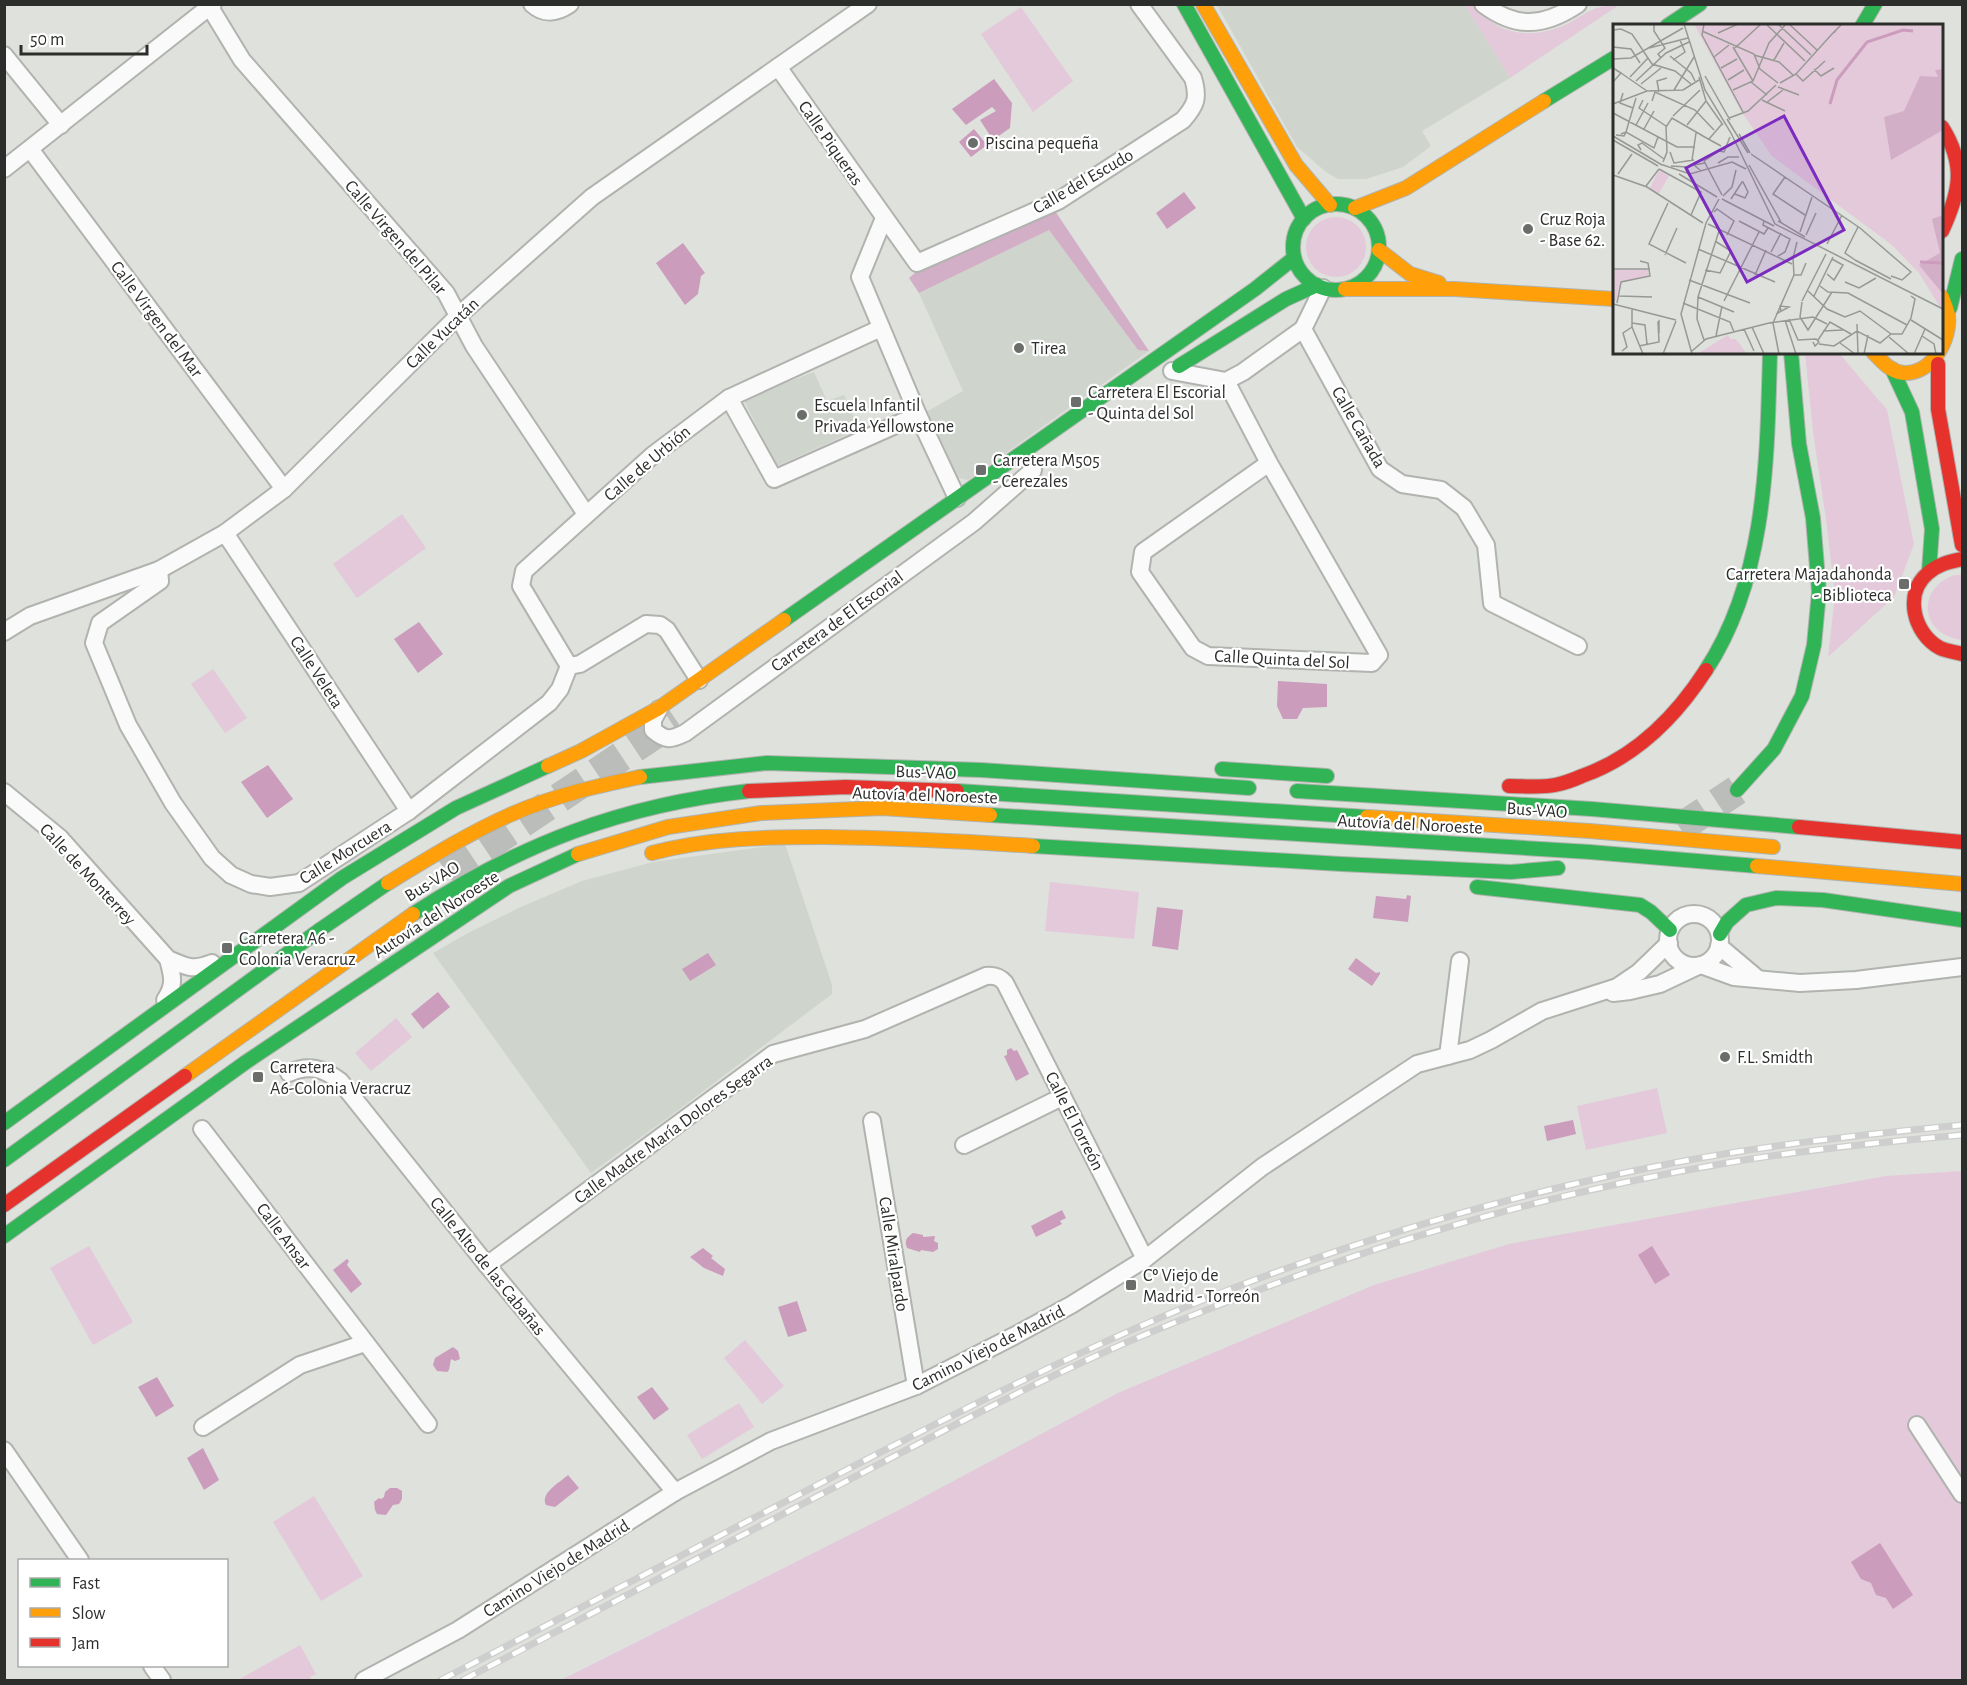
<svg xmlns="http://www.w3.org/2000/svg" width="1967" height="1685" viewBox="0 0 1967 1685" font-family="'Alegreya Sans',sans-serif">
<rect width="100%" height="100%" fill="#dee1dc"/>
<g fill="#cfd5cc">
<polygon points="1217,5 1465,5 1510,78 1422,131 1431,146 1403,167 1366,179 1338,179 1326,172 1297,147"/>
<polygon points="1049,230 1138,350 1149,351 968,480 955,477 926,412 963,391 919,293"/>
<polygon points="814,372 827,401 844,395 859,429 777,466 743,399"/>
<polygon points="785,844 832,985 832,994 673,1114 591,1173 433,953 470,932 521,907 582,881 653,862"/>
</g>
<g fill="#e4c9da">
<path d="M1465,5H1473C1481,11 1489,21 1498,26C1521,38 1549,34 1571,22C1589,11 1597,5 1619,5L1510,78Z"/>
<polygon points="1021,7 1073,81 1033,112 981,34"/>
<circle cx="1336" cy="247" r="30"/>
<polygon points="1805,353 1839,353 1887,410 1914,544 1894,597 1828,657 1835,596 1826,519 1813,432"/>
<polygon points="402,514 426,548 357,598 333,564"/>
<path d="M1954,575H1962V640H1961C1920,634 1916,589 1954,575Z"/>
<polygon points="213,669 247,718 225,733 191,684"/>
<polygon points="1050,882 1139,892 1134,939 1045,931"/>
<polygon points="396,1018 412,1037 371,1071 355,1053"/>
<polygon points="1657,1088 1667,1133 1586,1150 1577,1106"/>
<polygon points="1962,1171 1962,1680 561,1680 903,1508 1118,1393 1374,1285 1509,1244 1886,1176"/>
<polygon points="89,1246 133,1322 93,1345 50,1268"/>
<polygon points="745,1340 784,1386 762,1404 724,1358"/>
<polygon points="739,1403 754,1427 702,1459 687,1435"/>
<polygon points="314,1496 363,1576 321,1601 273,1522"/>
<polygon points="300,1645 316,1674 310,1677 312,1680 238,1680"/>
</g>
<polygon fill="#d3aec7" points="1053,208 1149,351 1138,350 1049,230 919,293 909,278 916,272"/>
<g fill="#cb9cbc">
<polygon points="994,79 1012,103 1010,128 993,140 980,120 996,111 992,107 966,125 952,109"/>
<polygon points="974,129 987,145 971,157 959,142"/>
<polygon points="1184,192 1196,208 1167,229 1156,213"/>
<polygon points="683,243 705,273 701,276 698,294 685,305 656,263"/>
<polygon points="419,622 443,654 418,673 394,639"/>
<polygon points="1278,681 1327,684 1327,707 1303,708 1297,719 1283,719 1277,706"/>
<polygon points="268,765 293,799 267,818 241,782"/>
<polygon points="1407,895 1411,896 1408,922 1373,918 1376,896 1406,899"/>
<polygon points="1157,907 1183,910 1178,950 1152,946"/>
<polygon points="708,953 716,965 690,981 682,969"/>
<polygon points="1356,958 1376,973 1380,972 1380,974 1372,986 1348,969"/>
<polygon points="438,992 450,1007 423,1029 411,1014"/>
<polygon points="1011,1048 1014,1051 1017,1050 1029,1074 1016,1081 1004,1056 1007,1055 1007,1050"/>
<polygon points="1573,1120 1576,1134 1547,1141 1544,1126"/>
<polygon points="1062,1210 1066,1218 1060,1221 1062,1224 1036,1237 1031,1226"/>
<path d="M913,1233L923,1235V1237L935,1236L934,1241L938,1243V1249L933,1252L921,1250L920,1252L907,1248C904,1240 907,1237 913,1233Z"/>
<polygon points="1652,1246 1670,1275 1655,1284 1638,1255"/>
<polygon points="703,1248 713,1256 711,1258 725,1269 723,1276 704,1268 690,1257"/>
<polygon points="347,1259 349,1261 347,1265 362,1284 351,1293 333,1270"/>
<polygon points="797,1301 807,1331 788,1337 778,1307"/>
<polygon points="453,1347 458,1351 460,1359 455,1361 451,1359 449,1370 447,1372 437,1371 433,1365 435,1358"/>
<polygon points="157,1377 174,1406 156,1417 138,1387"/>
<polygon points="652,1387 669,1409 654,1420 637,1397"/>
<polygon points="203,1448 219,1480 204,1490 187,1458"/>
<path d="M568,1475L579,1488L555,1507L546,1505C540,1493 559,1483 568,1475Z"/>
<polygon points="390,1488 397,1488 402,1491 402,1499 399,1504 393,1505 386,1515 377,1514 375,1510 374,1502 379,1498 381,1499 384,1497 385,1492"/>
<polygon points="1880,1543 1913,1595 1893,1609 1886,1598 1876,1595 1871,1583 1861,1579 1851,1562"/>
</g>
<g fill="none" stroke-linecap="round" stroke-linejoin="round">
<g stroke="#babdb9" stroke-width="30" stroke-dasharray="30 15" stroke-linecap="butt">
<polyline points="1680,828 1737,790"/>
<polyline points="447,873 676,720"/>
</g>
<defs>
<g id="street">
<polyline points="208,4 242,60 446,293 474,346 586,514"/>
<path d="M532,4C544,15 557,13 570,4"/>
<path d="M1483,4C1516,29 1544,27 1578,4"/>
<polyline points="4,55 61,125"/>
<path d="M778,67L917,263L1058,201L1183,120C1196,105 1199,98 1193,78L1139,4"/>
<polyline points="30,149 284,489"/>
<polyline points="4,169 213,4"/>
<polyline points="884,218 860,277 918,415 957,498"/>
<polyline points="1323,288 1303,329 1380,469 1402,484 1441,490 1464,508 1486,545 1492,603 1578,646"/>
<polyline points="1172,371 1226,381 1243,372 1303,329"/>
<polyline points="1226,381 1269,463 1379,655 1372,663 1208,656 1193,648 1140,572 1143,552 1269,463"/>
<polyline points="729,398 774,479 918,415"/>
<polyline points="225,533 409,811"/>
<polyline points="159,570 160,581 100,623 94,643 128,725 173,803 212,858 231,875 251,884 270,887 299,883 409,811 549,703 560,689 569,666 580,664 646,624 660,625 667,630 699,680"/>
<polyline points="4,632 30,616 159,570 225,533 284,489 458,316 592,197 868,4"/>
<polyline points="569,666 521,586 524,571 653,455 729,398 881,328"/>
<path d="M659,709L653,720V730C666,741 670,740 685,733L974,522L1033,470"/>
<path d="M4,792L60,838L168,959C187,967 192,971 212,963"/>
<circle cx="1694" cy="940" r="26"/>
<polyline points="1719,946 1757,978"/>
<polyline points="1701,965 1734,977 1800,983 1856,980 1962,967"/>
<polyline points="1613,993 1630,991 1660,984 1698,966"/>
<path d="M165,1000C175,985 173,977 168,959"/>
<polyline points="1448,1056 1460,961"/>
<path d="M289,1073C308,1064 323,1068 340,1081L487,1265L675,1492"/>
<polyline points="872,1121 916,1386"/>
<polyline points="202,1129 428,1424"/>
<polyline points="964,1145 1062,1097"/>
<path d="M487,1265L773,1054L865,1029L986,976C995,975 1000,977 1005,983L1145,1259"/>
<polyline points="1917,1425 1962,1494"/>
<polyline points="203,1427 300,1365 365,1343"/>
<polyline points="4,1450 80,1560"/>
<polyline points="152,1666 162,1680"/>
<polyline points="364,1680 458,1630 675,1492 771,1441 916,1386 1014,1336 1071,1305 1145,1259 1262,1167 1417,1064 1470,1050 1491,1040 1542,1011 1617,987 1639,972 1669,943"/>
</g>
<g id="fast">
<polyline points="1184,4 1304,219"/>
<polyline points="1667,26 1700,4"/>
<polyline points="1862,26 1875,4"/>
<polyline points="1544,101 1614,58"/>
<circle cx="1336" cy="247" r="43"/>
<polyline points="1950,308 1962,259"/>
<polyline points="1179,366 1286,299 1317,285"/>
<polyline points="1892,369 1912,412 1932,529 1929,571"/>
<polyline points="784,620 1255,289 1294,258"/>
<path d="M1706,670C1767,577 1767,459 1770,352"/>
<polyline points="1222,769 1327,776"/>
<polyline points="640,777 767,763 981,770 1249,788"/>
<polyline points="1737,790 1774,749 1802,696 1814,645 1819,592 1813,518 1799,444 1791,352"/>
<polyline points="957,791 1367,817"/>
<polyline points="1297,791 1592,809 1799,827"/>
<polyline points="990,815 1590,852 1757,866"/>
<polyline points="1033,846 1341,864 1511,872 1558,868"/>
<polyline points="1477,887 1640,905 1651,912 1670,930"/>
<path d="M413,914C520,844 622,805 749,791"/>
<polyline points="1720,934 1727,922 1746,905 1776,898 1823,900 1962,920"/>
<polyline points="4,1123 342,878 456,808 548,766"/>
<polyline points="4,1160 321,929 388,883"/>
<polyline points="4,1236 246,1062 509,886 578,854"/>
</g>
<g id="slow">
<polyline points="1203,4 1296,165 1330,205"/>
<polyline points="1355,208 1406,188 1544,101"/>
<polyline points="1379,250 1410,274 1439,283"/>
<polyline points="1345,289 1454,289 1614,299"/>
<path d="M1873,352C1882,361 1890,372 1904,373C1932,374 1951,340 1948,315C1947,309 1944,303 1942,297"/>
<polyline points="548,766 581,751 659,708 784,620"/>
<polyline points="1367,817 1590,831 1773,847"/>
<path d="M652,853C708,838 766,837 824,837C894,838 963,841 1033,846"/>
<polyline points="578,854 668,827 761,813 882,808 990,815"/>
<polyline points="1757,866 1962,884"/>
<path d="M388,883C429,858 469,833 512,814C553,796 597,786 640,777"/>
<polyline points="185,1076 413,914"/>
</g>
<g id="jam">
<path d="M1942,127C1966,165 1960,192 1942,231"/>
<polyline points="1938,364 1938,409 1962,545"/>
<path d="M1962,559C1949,562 1938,564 1928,573C1903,594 1914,634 1940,648C1946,651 1955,652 1962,654"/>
<path d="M1509,786C1524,786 1540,788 1555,785C1565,783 1573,780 1582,776C1636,757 1675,718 1706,670"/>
<polyline points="749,791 846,787 957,791"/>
<polyline points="1799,827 1962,842"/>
<polyline points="4,1205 185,1076"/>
</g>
</defs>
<use href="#street" stroke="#b1b3af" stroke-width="20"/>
<use href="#fast" stroke="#b1b3af" stroke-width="16"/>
<use href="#slow" stroke="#b1b3af" stroke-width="16"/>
<use href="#jam" stroke="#b1b3af" stroke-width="16"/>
<use href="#street" stroke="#fafafa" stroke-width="16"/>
<use href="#fast" stroke="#30b455" stroke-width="14"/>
<use href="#slow" stroke="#ff9f0a" stroke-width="14"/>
<use href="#jam" stroke="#e5322d" stroke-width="14"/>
<defs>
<g id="rail">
<path d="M441,1680C570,1613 698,1547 827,1480C975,1403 1124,1326 1282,1270C1403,1227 1527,1192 1653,1167C1755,1146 1859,1135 1962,1125"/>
<path d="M463,1680C589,1615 716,1549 843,1483C951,1427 1058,1369 1171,1324C1348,1252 1532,1196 1721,1164C1801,1150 1882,1142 1962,1135"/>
</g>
</defs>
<use href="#rail" stroke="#cdcecd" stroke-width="7"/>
<use href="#rail" stroke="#fff" stroke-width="4.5" stroke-dasharray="14" stroke-linecap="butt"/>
</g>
<g fill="#6a6d69" stroke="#fff" stroke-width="2">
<circle cx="973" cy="143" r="6"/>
<circle cx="1528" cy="229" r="6"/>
<circle cx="1019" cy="348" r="6"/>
<rect x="1070" y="396" width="12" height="12" rx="3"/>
<circle cx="802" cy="415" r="6"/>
<rect x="975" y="464" width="12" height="12" rx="3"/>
<rect x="1898" y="578" width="12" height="12" rx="3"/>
<rect x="221" y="942" width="12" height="12" rx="3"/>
<circle cx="1725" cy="1057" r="6"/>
<rect x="252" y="1071" width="12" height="12" rx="3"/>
<rect x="1125" y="1279" width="12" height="12" rx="3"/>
</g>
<g text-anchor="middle" stroke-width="4.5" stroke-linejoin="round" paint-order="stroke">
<g font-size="18" fill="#2c2e2b" stroke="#fff">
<text transform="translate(831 143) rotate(55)" y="6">Calle Piqueras</text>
<text transform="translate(1083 181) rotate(-30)" y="6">Calle del Escudo</text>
<text transform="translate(396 237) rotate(49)" y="6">Calle Virgen del Pilar</text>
<text transform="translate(157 319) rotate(53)" y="6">Calle Virgen del Mar</text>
<text transform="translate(442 333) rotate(-44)" y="6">Calle Yucatán</text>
<text transform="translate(1359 427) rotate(60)" y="6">Calle Cañada</text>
<text transform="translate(647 463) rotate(-40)" y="6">Calle de Urbión</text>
<text transform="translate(837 621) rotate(-36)" y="6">Carretera de El Escorial</text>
<text transform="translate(1282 659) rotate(3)" y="6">Calle Quinta del Sol</text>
<text transform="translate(317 672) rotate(57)" y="6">Calle Veleta</text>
<text transform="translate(926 772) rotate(2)" y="6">Bus-VAO</text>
<text transform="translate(925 795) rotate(2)" y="6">Autovía del Noroeste</text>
<text transform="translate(1537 810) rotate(4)" y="6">Bus-VAO</text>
<text transform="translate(1410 824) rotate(3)" y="6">Autovía del Noroeste</text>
<text transform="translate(345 852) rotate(-32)" y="6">Calle Morcuera</text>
<text transform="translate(88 874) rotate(47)" y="6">Calle de Monterrey</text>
<text transform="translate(432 881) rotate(-32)" y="6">Bus-VAO</text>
<text transform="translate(436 914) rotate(-33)" y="6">Autovía del Noroeste</text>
<text transform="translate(1075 1121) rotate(63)" y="6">Calle El Torreón</text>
<text transform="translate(673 1129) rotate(-36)" y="6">Calle Madre María Dolores Segarra</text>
<text transform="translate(284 1236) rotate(53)" y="6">Calle Ansar</text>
<text transform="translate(894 1254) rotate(81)" y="6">Calle Miralpardo</text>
<text transform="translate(488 1266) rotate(51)" y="6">Calle Alto de las Cabañas</text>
<text transform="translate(988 1348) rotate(-27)" y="6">Camino Viejo de Madrid</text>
<text transform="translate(556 1568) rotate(-32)" y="6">Camino Viejo de Madrid</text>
</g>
<g font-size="18" fill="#2c2e2b" stroke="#fff" text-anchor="start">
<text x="985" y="149">Piscina pequeña</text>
<text x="1540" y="225">Cruz Roja<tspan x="1540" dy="21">- Base 62.</tspan></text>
<text x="1031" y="354">Tirea</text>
<text x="1088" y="398">Carretera El Escorial<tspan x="1088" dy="21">- Quinta del Sol</tspan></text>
<text x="814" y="411">Escuela Infantil<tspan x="814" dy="21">Privada Yellowstone</tspan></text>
<text x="993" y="466">Carretera M505<tspan x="993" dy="21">- Cerezales</tspan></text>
<text x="1892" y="580" text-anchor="end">Carretera Majadahonda<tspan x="1892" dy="21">- Biblioteca</tspan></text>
<text x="239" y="944">Carretera A6 -<tspan x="239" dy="21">Colonia Veracruz</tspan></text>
<text x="1737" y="1063">F.L. Smidth</text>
<text x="270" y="1073">Carretera<tspan x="270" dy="21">A6-Colonia Veracruz</tspan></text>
<text x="1143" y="1281">Cº Viejo de<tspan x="1143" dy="21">Madrid - Torreón</tspan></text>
</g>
</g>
<g transform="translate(1613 24)">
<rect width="330" height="330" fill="#dee1dc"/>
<path d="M81,0H330V288L306,249L279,221L159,132L128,87ZM46,146L56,152L45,171L37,164ZM0,246H35L36,253L7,257L3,277H0ZM115,311L117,315H123L134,330H84Z" fill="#e4c9da"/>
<path d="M330,45V106L278,136L271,93L291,87L307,52L325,53L322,46ZM330,191V270L306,241L327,229L319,195Z" fill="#d3aec7"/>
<path fill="none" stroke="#cb9cbc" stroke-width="3" d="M217,80L224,56L254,18L290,6L300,7M307,238L330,239"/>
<path fill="none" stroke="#979995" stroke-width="1.5" d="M41,0V7L52,24L45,30L48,34M71,0L92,66L118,109L162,200L330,285M91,0L89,11L130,88M153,0L192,37M165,0L198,31M176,0L204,26M0,6L8,5L19,10L39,40L62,47L78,60M89,7L141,30L147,45L165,59M223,7L219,10L229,0M105,9L125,0M0,23L18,25L27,39M120,23L140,57M36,24L75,14M122,24L148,0M141,31L166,38L181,52M57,32L78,49L82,57M101,33L116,21M0,35L18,34L70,4M60,36L72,28L67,16M161,36L171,19M0,44L8,49L0,58M108,44L124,35M201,45L208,52L221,44M8,49L34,67M183,50L190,57L212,37M92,52L117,96M17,53L35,34M86,53L93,77L110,101M115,56L131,46M23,57L53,29L76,18M138,58L154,71M167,59L183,50L219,10M28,60L48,44M165,63L186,71M61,66L81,33M120,66L140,57L156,19L173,0M46,68L44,57L54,54M10,69L7,79L20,84M30,76L26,84L53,102M149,76L172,87M39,77L42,68L82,86L101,106M153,79L170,66M0,80L34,67L70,66L86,56M0,89L64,123H82M60,92L87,66M116,94L135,87L163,61M114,95L135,129M23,101L35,79M74,101L93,77M31,105L41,87M8,110L13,108L41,124L45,113M126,110L137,129M3,111L11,112L13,108L23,74M88,111L108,122M0,112L49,141M96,115L109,100M0,116L45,142M28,126L25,121L29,119L51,135M106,127L111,128L117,113M106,127L91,137L109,171M57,128L61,139L81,136M138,130L247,204L298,248L289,256L278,252M79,136L83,109M50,138L54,128L53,103L59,94L90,112M105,139L115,133H126M47,140L77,150L119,138L133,145M136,141L168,198M58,142L74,143L83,138M46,145L88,168L78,191M88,147L81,141L92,139M5,150L19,130M66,150L104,173M0,151L34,163L90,199M172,153L160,170L192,191M33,162L46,145M110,172L119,163L123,146M109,175L161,202M118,175L129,158H130L135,168L132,174L122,170M55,179L36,220L73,239M101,188L104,185L121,197L114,211M126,197L151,210L155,204M151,197L150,201L177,215L172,228L165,232M165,197L192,213M95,200L179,240M187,208L199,173M193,211L203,189M214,220L229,191M85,225L162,258M158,228L168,209M52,231L64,204M242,236L232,229L245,203M242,236L278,255M0,245H37M92,246L107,249L118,227L102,217M214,250L221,256L230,241L219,235M142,251L153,226M181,251H188L193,239M76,256L137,279M232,258L246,264L263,254M207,262L215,268L235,269L294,301M195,267L214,285L232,293L247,287L278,310M6,272L39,273M201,272L220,233M85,273L121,288M111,277L146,208M189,277L213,230M189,278L187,293L195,306L219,268M4,279L8,258L37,252L35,239L27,237M70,279L117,298L121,308M0,280L63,296M19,285V303L30,330M163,290L176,283L167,282L168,287M176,295L185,316L203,315L206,318L202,322L200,318M172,296L183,330M298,296L330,316M19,299L32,301L34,320M244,300L245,330M139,303L151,330M131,305L141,327M210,307L230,306M103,312L109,282M309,312L321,320L323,330M276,313L296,330M91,316L84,295L85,273L106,207M205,316L217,298L238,310M227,319L242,330M206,320L221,322L244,307L267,319L278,310H289L298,294L302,275L298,272M26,322L46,318L45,298L46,297V309M9,327L14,323L10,309L19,303M79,327L93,315L156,299L200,293L214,300M50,330L63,297M79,330L68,290L93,199L106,175M166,330L160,299L181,251L180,234L184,218M251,330L255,311M301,330L312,305"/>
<path fill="#7b2cbf" fill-opacity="0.15" stroke="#7b2cbf" stroke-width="3" d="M171,92L231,206L134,258L73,144Z"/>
<rect width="330" height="330" fill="none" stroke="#2c2e2b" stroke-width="3"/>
</g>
<rect width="1967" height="1685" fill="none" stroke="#2c2e2b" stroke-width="12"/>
<rect x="18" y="1559" width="210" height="108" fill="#ffffff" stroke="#ababaa" stroke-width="1.5"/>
<rect x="30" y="1578" width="30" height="9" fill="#30b455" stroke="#ababaa" stroke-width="1.5"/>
<text x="72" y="1589" font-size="18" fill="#2c2e2b">Fast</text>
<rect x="30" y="1608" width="30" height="9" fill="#ff9f0a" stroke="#ababaa" stroke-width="1.5"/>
<text x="72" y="1619" font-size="18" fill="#2c2e2b">Slow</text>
<rect x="30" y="1638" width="30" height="9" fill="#e5322d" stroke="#ababaa" stroke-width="1.5"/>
<text x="72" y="1649" font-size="18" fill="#2c2e2b">Jam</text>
<path d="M21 45v9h126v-9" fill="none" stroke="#2c2e2b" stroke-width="3"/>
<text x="30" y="45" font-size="18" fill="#2c2e2b" stroke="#ffffff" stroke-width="4.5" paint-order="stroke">50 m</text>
</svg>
